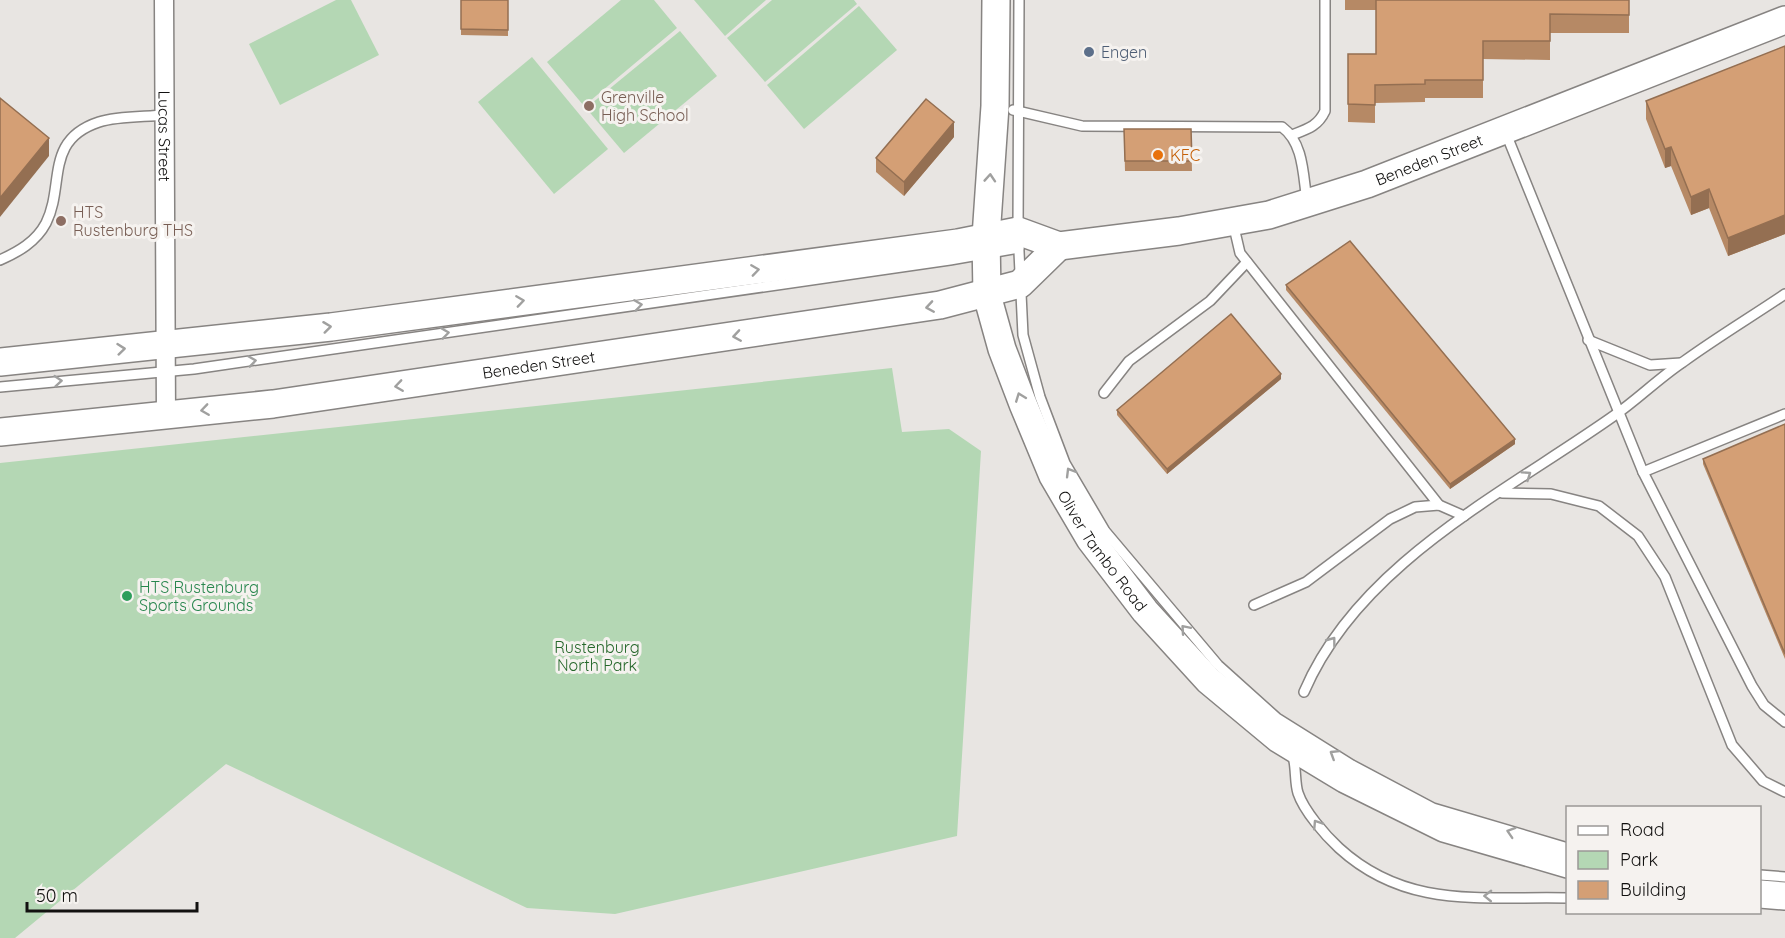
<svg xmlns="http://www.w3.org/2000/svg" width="1785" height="938" viewBox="0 0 1785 938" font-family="Quicksand,sans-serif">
<rect width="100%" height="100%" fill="#e8e5e2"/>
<g fill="#b4d7b4">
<polygon points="336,0 351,0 379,55 280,105 249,44"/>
<polygon points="621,0 654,0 677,28 584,106 547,62"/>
<polygon points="694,0 766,0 725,36"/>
<polygon points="772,0 854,0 857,4 765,82 727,38"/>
<polygon points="859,6 897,50 804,129 767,85"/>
<polygon points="680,31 717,76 624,153 586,108"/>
<polygon points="532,57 608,149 554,194 478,102"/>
<polygon points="892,368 902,432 949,429 981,451 957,836 615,914 527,908 226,764 15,938 0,938 0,463"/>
</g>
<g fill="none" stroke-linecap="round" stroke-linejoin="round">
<defs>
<g id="lane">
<polyline points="1019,0 1018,231 1023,335 1040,397 1065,463 1105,531 1218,665 1277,718 1352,765 1433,808 1568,848"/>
<path d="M1013,110L1082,126L1282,127C1304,143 1303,176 1307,201"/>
<polyline points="1505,131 1643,472 1752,686 1764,705 1785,722"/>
<path d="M1292,135C1308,129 1318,126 1325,111V0"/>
<polyline points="1233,223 1240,253 1439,505"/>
<path d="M0,260C18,252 36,242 46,223C65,185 44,140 99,122C118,116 144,117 164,115"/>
<polyline points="1588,340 1650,365 1681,363"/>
<polyline points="0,387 194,369 950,260 1019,248"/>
<polyline points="1104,393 1129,361 1210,301 1247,262"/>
<polyline points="1643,472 1785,414"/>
<polyline points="1502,493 1551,494 1599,506 1638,536 1665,577 1732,745 1763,781 1785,792"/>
<polyline points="1254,605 1306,582 1390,519 1415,507 1439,505 1464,516"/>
<path d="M1304,692C1359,563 1505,493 1615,415C1638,399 1659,378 1683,362C1716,338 1751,317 1785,294"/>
<path d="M1294,761C1296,771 1295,784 1298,793C1304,811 1325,835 1339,848C1407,910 1482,896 1568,898"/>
<polyline points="1760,875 1785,877"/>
</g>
<g id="street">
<path id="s1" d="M164,0L166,416"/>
</g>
<g id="secondary">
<path id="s2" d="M996,0L995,106L986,237L987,295L1002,349L1023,404L1053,476L1090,539L1145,611L1208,680L1279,739L1345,779L1444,828L1568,864"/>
<path id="s3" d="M0,362L331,327L958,243L1018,231L1059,246L1179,231L1269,215L1367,184L1785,20"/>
<path id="s4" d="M0,432L273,404L940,305L1020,284L1059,246"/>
<polyline points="1760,894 1785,896"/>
</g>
</defs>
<use href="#lane" stroke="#878482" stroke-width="12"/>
<use href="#street" stroke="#878482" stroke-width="21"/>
<use href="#secondary" stroke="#878482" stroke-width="30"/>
<use href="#lane" stroke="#fff" stroke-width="9"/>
<use href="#street" stroke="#fff" stroke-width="18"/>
<use href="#secondary" stroke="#fff" stroke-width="27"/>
</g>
<g fill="#b68965">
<polygon points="461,0 508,0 508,36 461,35"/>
<polygon points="1345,0 1629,0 1629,33 1550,33 1550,60 1483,59 1483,98 1425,98 1425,102 1375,103 1375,123 1348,122 1348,54 1376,54 1376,10 1345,10"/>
<polygon points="1785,46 1785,234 1728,256 1709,208 1691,215 1671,166 1665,168 1646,119 1646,101"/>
<polygon points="1124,129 1191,129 1192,171 1125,171"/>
<polygon points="954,137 904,196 876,172 876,158"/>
<polygon points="1286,285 1515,444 1450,489 1286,290"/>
<polygon points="1281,379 1167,474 1117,415 1117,410"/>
<polygon points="1785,424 1785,659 1703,464 1703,459"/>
</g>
<g fill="#946f52">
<polygon points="954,122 954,137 904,196 904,182"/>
<polygon points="49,138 49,156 0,217 0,198"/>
<polygon points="1671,147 1671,166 1665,168 1665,149"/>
<polygon points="1709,189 1709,208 1691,215 1691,197"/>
<polygon points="1785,215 1785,234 1728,256 1728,238"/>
<polygon points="1281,374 1281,379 1167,474 1167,469"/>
<polygon points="1515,439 1515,444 1450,489 1450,484"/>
</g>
<g fill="#d49f75" stroke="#946f52" stroke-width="1.5">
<polygon points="461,0 508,0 508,30 461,29"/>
<polygon points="1376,0 1629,0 1629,15 1550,14 1550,41 1483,41 1483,80 1425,80 1425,84 1375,85 1375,105 1348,104 1348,54 1376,54"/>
<polygon points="1785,46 1785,215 1728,238 1709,189 1691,197 1671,147 1665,149 1646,101"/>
<polygon points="0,98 49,138 0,198"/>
<polygon points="926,99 954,122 904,182 876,158"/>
<polygon points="1124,129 1191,129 1192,161 1125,161"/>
<polygon points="1350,241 1515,439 1450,484 1286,285"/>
<polygon points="1231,314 1281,374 1167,469 1117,410"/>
<polygon points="1785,424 1785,654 1703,459"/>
</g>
<defs><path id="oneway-chevron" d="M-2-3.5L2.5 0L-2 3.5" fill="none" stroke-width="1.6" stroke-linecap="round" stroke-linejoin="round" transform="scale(1.5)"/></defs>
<g stroke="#a0a09f">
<use href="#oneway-chevron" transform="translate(990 178) rotate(-86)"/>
<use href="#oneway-chevron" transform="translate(755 270) rotate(-8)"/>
<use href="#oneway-chevron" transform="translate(520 301) rotate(-8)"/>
<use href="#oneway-chevron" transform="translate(638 305) rotate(-8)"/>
<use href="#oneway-chevron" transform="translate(930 307) rotate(171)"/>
<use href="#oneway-chevron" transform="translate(327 327) rotate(-7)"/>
<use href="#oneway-chevron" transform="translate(445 333) rotate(-8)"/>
<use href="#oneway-chevron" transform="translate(737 336) rotate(171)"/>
<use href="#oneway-chevron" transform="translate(121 349) rotate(-6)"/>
<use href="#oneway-chevron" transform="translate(252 361) rotate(-8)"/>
<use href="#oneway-chevron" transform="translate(58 381) rotate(-5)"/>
<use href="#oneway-chevron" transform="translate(399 386) rotate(172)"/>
<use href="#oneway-chevron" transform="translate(1020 397) rotate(-111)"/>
<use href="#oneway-chevron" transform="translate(205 410) rotate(172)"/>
<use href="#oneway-chevron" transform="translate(1070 472) rotate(-121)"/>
<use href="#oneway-chevron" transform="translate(1527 475) rotate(-34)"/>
<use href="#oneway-chevron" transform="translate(1185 629) rotate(-131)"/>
<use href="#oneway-chevron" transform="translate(1332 641) rotate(-53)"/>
<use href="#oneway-chevron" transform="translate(1334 754) rotate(-148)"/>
<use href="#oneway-chevron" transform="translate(1317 824) rotate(-123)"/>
<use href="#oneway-chevron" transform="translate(1511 832) rotate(-162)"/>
<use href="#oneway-chevron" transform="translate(1488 896) rotate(-179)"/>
</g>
<circle fill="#5c6f8a" stroke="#f5f2ef" stroke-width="2" cx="1089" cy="52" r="6"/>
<g fill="#8d6e63" stroke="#f5f2ef" stroke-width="2">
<circle cx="589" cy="106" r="6"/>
<circle cx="61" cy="221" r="6"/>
</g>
<circle fill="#e8710a" stroke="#f5f2ef" stroke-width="2" cx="1158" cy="155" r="6"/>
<circle fill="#2e9e5b" stroke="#f5f2ef" stroke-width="2" cx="127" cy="596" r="6"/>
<g text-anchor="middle" stroke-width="6" stroke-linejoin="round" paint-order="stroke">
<g font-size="16" fill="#4e5e75" stroke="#f5f2ef" text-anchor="start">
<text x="1101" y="58">Engen</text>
</g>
<g font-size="16" fill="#785e54" stroke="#f5f2ef" text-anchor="start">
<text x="601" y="103">Grenville<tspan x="601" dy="18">High School</tspan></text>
<text x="73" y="218">HTS<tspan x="73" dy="18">Rustenburg THS</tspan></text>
</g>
<g font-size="16" fill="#121110" stroke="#f5f2ef">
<text dy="6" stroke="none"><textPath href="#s1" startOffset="136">Lucas Street</textPath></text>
<text dy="6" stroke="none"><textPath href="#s3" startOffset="1452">Beneden Street</textPath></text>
<text dy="6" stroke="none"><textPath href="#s4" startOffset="543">Beneden Street</textPath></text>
<text dy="6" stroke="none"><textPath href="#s2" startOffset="578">Oliver Tambo Road</textPath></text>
</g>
<g font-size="16" fill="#c56008" stroke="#f5f2ef" text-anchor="start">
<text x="1170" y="161">KFC</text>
</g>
<g font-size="16" fill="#27864d" stroke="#f5f2ef" text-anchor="start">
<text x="139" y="593">HTS Rustenburg<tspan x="139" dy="18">Sports Grounds</tspan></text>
</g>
<g font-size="16" fill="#25672a" stroke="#f5f2ef">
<text x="597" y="653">Rustenburg<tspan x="597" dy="18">North Park</tspan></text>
</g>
</g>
<rect x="1566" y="806" width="195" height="108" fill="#f5f2ef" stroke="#9a9896" stroke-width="1.5"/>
<rect x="1578" y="826" width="30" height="9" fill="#ffffff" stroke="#9a9896" stroke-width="1.5"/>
<text x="1620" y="836" font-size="18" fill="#121110">Road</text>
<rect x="1578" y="851" width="30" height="18" fill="#b4d7b4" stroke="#9a9896" stroke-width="1.5"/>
<text x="1620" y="866" font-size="18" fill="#121110">Park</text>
<rect x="1578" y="881" width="30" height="18" fill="#d49f75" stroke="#9a9896" stroke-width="1.5"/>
<text x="1620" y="896" font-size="18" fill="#121110">Building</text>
<path d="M27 902v9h170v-9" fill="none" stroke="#121110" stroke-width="3"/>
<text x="36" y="902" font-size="18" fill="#121110" stroke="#f5f2ef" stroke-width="4.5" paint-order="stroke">50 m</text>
</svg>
